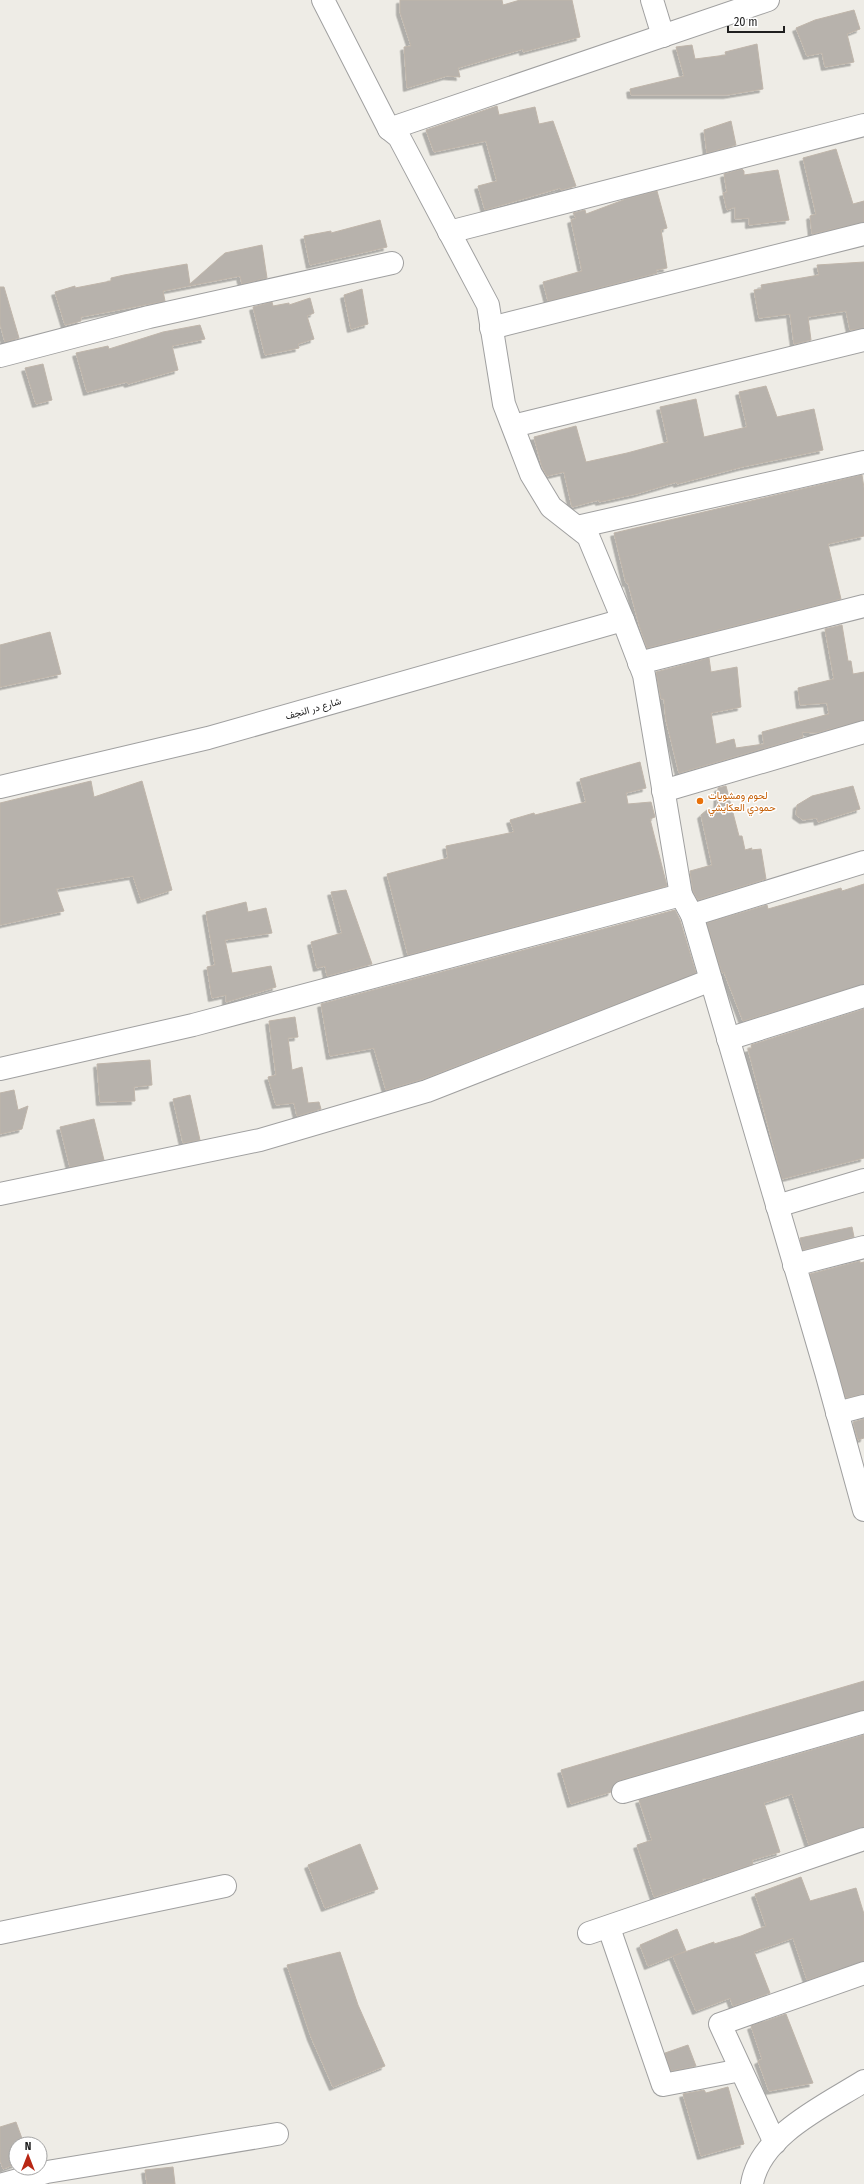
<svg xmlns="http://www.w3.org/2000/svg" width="864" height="2184" viewBox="0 0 864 2184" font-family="'Fira Sans Condensed',Vazirmatn,sans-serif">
<defs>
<filter id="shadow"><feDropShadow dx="-3.5" dy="3.5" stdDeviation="0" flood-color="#0004"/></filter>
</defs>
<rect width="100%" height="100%" fill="#eeece6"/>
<g fill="#b7b2ac" stroke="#bfb5aa" filter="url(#shadow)">
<polygon points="400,0 502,0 503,5 520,0 572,0 580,37 523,52 523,49 458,68 460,77 447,76 407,88 404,47 411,46 400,12"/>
<polygon points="854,10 860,29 847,34 854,62 825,67 822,53 807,56 796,28 815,20"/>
<polygon points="757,44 763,89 727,95 631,95 630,89 684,76 676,47 692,45 695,59 726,55 725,52"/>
<polygon points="497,106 499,115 535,107 539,124 553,121 576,186 561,190 560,188 485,210 478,186 497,181 486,141 434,152 426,130"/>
<polygon points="731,121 736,145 707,153 704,130"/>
<polygon points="836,149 853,204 864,201 864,222 812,234 810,216 816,214 803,158"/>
<polygon points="742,169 744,171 744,175 778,170 789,220 749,225 749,218 735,219 735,207 727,210 723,193 727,192 724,174"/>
<polygon points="657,191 667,228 661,230 667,268 656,270 657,273 548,301 543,282 582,271 571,220 576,218 573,213 585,210 586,214 626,199"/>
<polygon points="380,220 387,247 310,265 304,236 331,231 331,233"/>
<polygon points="262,245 267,278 242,284 240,276 163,291 165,301 81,317 81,321 65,325 55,292 75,286 75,288 111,281 111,278 124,275 187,264 190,284 225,253"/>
<polygon points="864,262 864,328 850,330 846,311 808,317 811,340 794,344 790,314 759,318 754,290 762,289 761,285 819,275 817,265"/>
<polygon points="0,287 4,287 19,338 5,342 0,324"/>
<polygon points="362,289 368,324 351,329 344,295"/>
<polygon points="310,298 314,313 307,316 314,339 298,344 299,348 265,355 253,307 272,302 273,306 289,303 289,305"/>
<polygon points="200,325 205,339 172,346 178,370 128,384 127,382 87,392 76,353 108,346 109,349 163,332"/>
<polygon points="43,364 52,400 36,404 25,368"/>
<polygon points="766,386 777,417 814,409 823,450 742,467 677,484 677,482 636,494 599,502 599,500 572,507 564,472 547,476 542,467 534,437 576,426 586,462 627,453 668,442 660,407 696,399 704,437 747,427 739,392"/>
<polygon points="862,475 864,488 864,536 828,544 841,599 647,648 640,628 628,583 626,583 614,533"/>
<polygon points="842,625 848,661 851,661 853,674 864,672 864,720 816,733 802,732 803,737 679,773 666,720 664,699 661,699 656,672 709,658 711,672 737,667 741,707 711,713 716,744 734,739 736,748 764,744 762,732 829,714 827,703 800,705 798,688 834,679 825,629"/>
<polygon points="50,632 61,674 0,687 0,645"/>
<polygon points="640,762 646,788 626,793 628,804 651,802 655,817 650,819 667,886 408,955 387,874 448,858 446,846 514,832 510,820 534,813 535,815 586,802 580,779"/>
<polygon points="91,781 94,797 142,781 172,890 141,900 133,876 56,889 64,911 0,925 0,803"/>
<polygon points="726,786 739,836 742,836 745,850 752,848 751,850 761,849 766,879 698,900 693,891 690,871 712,865 701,815 708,809 717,809 718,788"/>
<polygon points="853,786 860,809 818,822 817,818 803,820 796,815 797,805 812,796"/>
<polygon points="864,884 864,984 743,1021 724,972 722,973 707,923 767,905 768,909 841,888 842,891"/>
<polygon points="346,890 372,964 327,976 325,966 317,968 311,942 342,933 331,892"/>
<polygon points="246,902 248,912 266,908 272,933 225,940 232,973 271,966 276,987 226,1002 226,995 212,998 207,967 215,965 206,912"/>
<polygon points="675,910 680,920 696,973 423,1079 386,1090 374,1048 330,1056 321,1004"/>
<polygon points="864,1009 864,1158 782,1179 748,1049 752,1048 751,1045"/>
<polygon points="295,1017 298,1037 288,1038 292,1070 302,1067 308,1103 319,1102 321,1109 297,1116 294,1103 276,1105 268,1077 276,1075 269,1021"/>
<polygon points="150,1060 152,1085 134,1087 135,1101 100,1102 97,1064"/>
<polygon points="14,1090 18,1110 28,1106 22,1129 0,1134 0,1093"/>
<polygon points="190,1095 200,1140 183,1143 173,1099"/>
<polygon points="94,1119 104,1160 70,1167 60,1127"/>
<polygon points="852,1227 854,1237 803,1250 800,1238"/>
<polygon points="860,1261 860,1263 864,1262 864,1394 846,1398 810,1274"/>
<polygon points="864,1419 864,1438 858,1440 853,1422"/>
<polygon points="864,1681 864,1710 620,1780 614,1784 611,1792 571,1804 561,1770"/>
<polygon points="864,1735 864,1827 809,1845 792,1794 764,1803 780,1852 752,1860 753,1864 711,1878 702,1879 703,1881 654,1897 637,1845 652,1840 639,1800"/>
<polygon points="360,1844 378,1889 325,1908 308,1865"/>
<polygon points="801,1877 810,1901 856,1888 864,1914 864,1961 807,1980 793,1938 754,1952 770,1993 733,2006 730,1998 696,2011 673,1956 714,1942 714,1944 741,1936 766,1926 755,1894"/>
<polygon points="677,1929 686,1951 648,1966 640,1945"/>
<polygon points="340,1952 358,2005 385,2066 333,2087 311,2037 287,1965"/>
<polygon points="786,2014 813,2083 769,2091 758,2061 762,2059 751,2026"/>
<polygon points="688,2045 696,2066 671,2071 665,2053"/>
<polygon points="728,2087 744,2144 701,2156 683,2094 704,2090 706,2093"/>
<polygon points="16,2122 24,2144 16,2144 16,2164 3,2169 0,2160 0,2127"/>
<polygon points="173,2167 175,2184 147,2184 145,2170"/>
</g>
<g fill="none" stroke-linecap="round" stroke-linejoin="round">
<defs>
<g id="minor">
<polyline points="323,0 389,129 399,137 488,305 504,404 531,474 551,507 588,536 623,620 644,675 681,895"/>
<polyline points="652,0 663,36"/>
<polyline points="389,129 768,0"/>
<polyline points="449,232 864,125"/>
<polyline points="491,328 864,234"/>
<polyline points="0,356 149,317 392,263"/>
<polyline points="513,426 864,340"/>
<polyline points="577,527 864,462"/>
<polyline points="639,663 864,606"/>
<polyline points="0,787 208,738 623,620"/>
<polyline points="663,791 864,732"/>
<polyline points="692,915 864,862"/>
<polyline points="728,1039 864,996"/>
<polyline points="0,1069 193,1025 681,895 692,915 826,1372 864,1510"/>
<polyline points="0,1194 260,1140 427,1091 711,980"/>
<polyline points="777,1206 864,1180"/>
<polyline points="794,1265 864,1247"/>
<polyline points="837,1413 864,1406"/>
<polyline points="623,1792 864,1722"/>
<polyline points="609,1928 663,2085 741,2070"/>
<polyline points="0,1933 225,1886"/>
<polyline points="589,1933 864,1839"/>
<polyline points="775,2143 720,2024 864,1973"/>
<polyline points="3,2184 47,2172 277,2134"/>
<path d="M752,2184C760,2135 826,2105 864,2081"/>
</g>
</defs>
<use href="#minor" stroke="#a0a0a0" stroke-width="24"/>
<use href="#minor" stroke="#fff" stroke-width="22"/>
</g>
<circle fill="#e8710a" stroke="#fff" stroke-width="1.5" cx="700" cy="801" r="4"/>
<g text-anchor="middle" stroke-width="3" stroke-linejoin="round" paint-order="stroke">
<g font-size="10" fill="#1f1f1f" stroke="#fff">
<text transform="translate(313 708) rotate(-16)" y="4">شارع در النجف</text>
</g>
<g font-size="10" fill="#c56008" stroke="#fff" text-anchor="start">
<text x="708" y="799">لحوم ومشويات<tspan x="708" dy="12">حمودي العكايشي</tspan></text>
</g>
</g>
<g transform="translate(28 2156)"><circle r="19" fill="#ffffff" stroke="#a5a5a5"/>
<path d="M0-3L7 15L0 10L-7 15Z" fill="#b92714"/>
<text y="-6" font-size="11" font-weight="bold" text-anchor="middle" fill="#1f1f1f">N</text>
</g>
<path d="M728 26v6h56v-6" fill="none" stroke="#1f1f1f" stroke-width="2"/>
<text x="734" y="26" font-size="12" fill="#1f1f1f" stroke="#ffffff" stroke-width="3" paint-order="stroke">20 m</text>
</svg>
